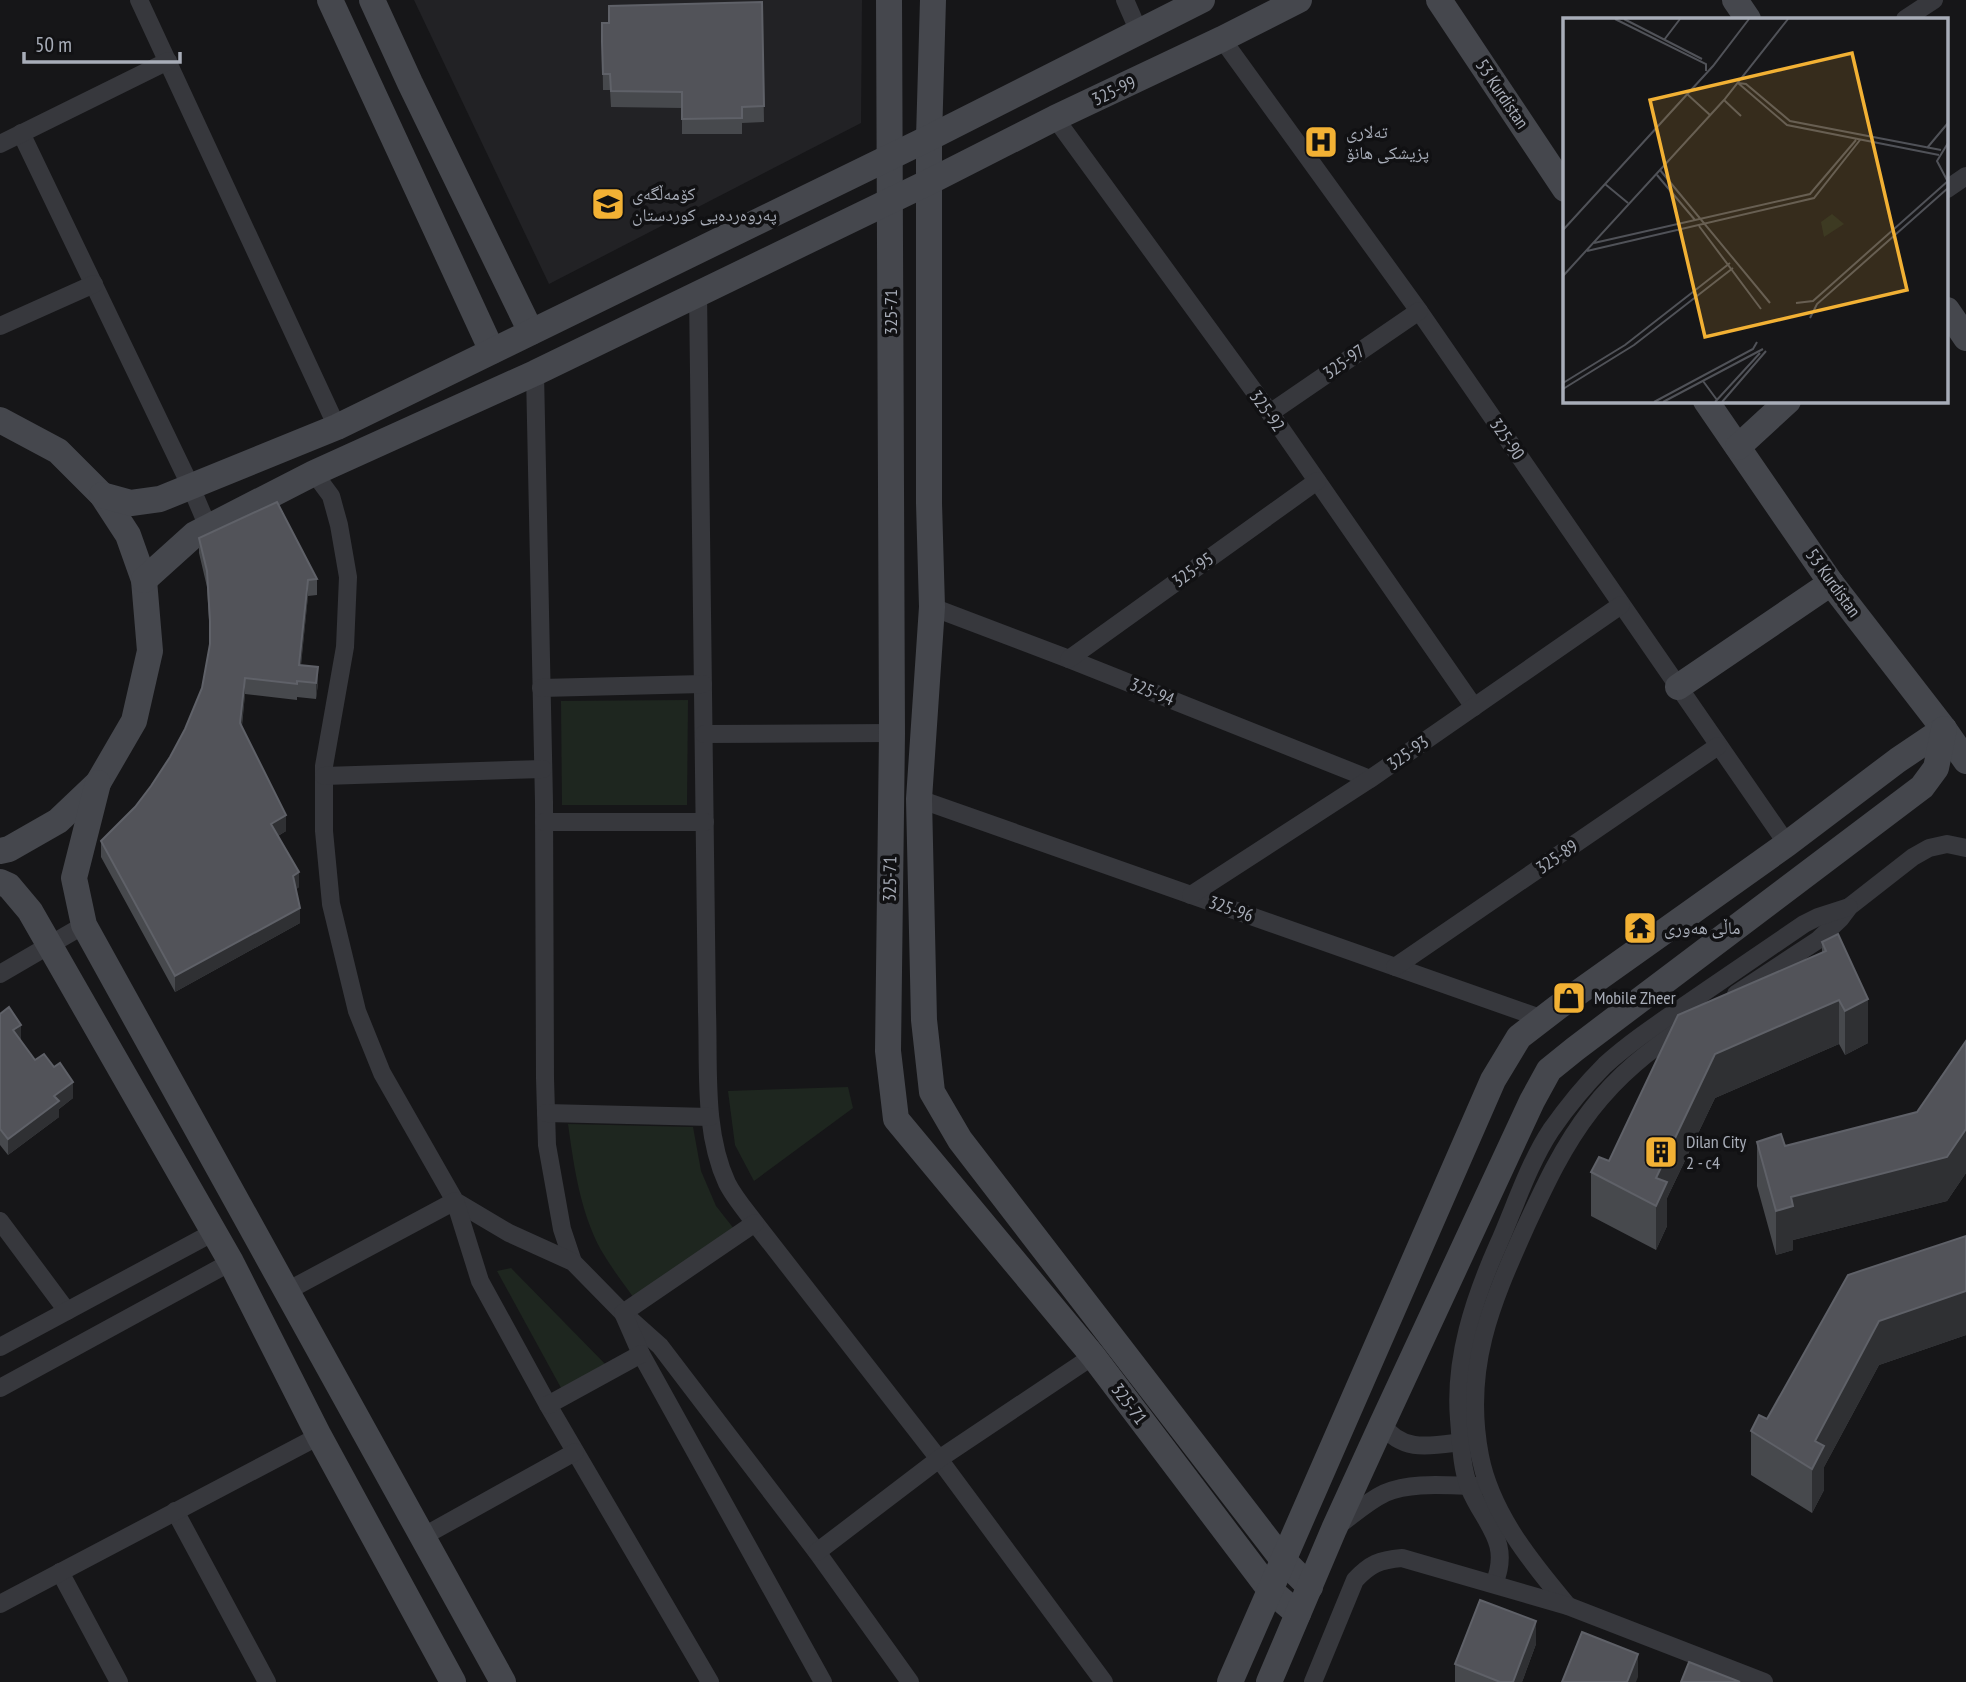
<svg xmlns="http://www.w3.org/2000/svg" width="1966" height="1682" viewBox="0 0 1966 1682" font-family="'PT Sans Narrow','Noto Naskh Arabic',sans-serif">
<rect width="100%" height="100%" fill="#161618"/>
<polygon fill="#222225" points="414,0 862,0 861,123 549,284"/>
<g fill="#1e261f">
<polygon points="688,700 687,805 562,805 561,701"/>
<polygon points="848,1087 853,1108 754,1181 735,1145 728,1091"/>
<path d="M568,1124L693,1127L701,1171L716,1206L738,1234L639,1305C626,1287 612,1269 601,1250C580,1211 574,1167 568,1124Z"/>
<polygon points="511,1268 611,1370 566,1397 497,1271"/>
</g>
<g fill="none" stroke-linecap="round" stroke-linejoin="round">
<g stroke="#37383d" stroke-width="18">
<polyline points="139,0 337,427"/>
<polyline points="1125,0 1139,32"/>
<polyline points="1905,19 1934,0"/>
<polyline points="1222,39 1419,311 1787,844"/>
<polyline points="1055,118 1270,413 1474,707"/>
<polyline points="21,133 191,487 208,527"/>
<polyline points="0,144 168,61"/>
<polyline points="1947,189 1966,176"/>
<path d="M698,292L707,1012C709,1068 703,1131 727,1183C734,1197 746,1211 755,1223L939,1459L1104,1682"/>
<polyline points="0,326 94,284"/>
<polyline points="535,373 544,802 545,1078 547,1145 562,1229 573,1262"/>
<polyline points="1270,413 1419,311"/>
<polyline points="314,473 331,496 339,525 348,577 345,647 324,766 324,831 331,904 357,1011 382,1073 455,1201 509,1233 573,1262 623,1313 660,1346 817,1552 910,1682"/>
<polyline points="932,607 1069,659 1370,779"/>
<polyline points="1069,659 1317,481"/>
<polyline points="541,688 703,684"/>
<polyline points="704,734 892,733"/>
<polyline points="324,776 543,769"/>
<polyline points="919,799 1543,1019"/>
<polyline points="544,822 705,822"/>
<polyline points="1191,895 1370,779 1621,605"/>
<polyline points="1395,967 1718,746"/>
<polyline points="0,974 84,925"/>
<polyline points="1736,994 1818,940 1840,919 1849,907 1913,857 1929,848 1947,844 1966,848"/>
<polyline points="546,1113 710,1117"/>
<polyline points="0,1221 67,1311"/>
<polyline points="755,1223 623,1313 641,1354 823,1682"/>
<polyline points="287,1291 455,1201 480,1281 548,1405 710,1682"/>
<polyline points="0,1347 214,1232"/>
<polyline points="0,1388 231,1262"/>
<polyline points="548,1405 641,1354"/>
<path d="M1382,1424C1404,1456 1437,1444 1471,1441"/>
<polyline points="175,1511 267,1682"/>
<path d="M1339,1525C1354,1514 1368,1501 1385,1493C1413,1481 1449,1486 1479,1486"/>
<polyline points="424,1536 575,1452"/>
<polyline points="817,1552 939,1459 1093,1356"/>
<polyline points="60,1572 119,1682"/>
<path d="M1494,1584C1512,1541 1484,1524 1469,1487C1461,1465 1461,1441 1459,1419C1454,1359 1474,1299 1498,1245C1515,1207 1528,1165 1551,1130C1567,1107 1585,1085 1605,1065C1635,1038 1670,1016 1703,993C1737,970 1770,947 1804,924L1818,917L1849,907"/>
<polyline points="0,1604 319,1436"/>
<path d="M1568,1606C1531,1562 1491,1513 1480,1456C1463,1368 1491,1304 1526,1226C1545,1185 1563,1146 1591,1110C1618,1075 1649,1050 1686,1026"/>
<path d="M1313,1682L1355,1580C1370,1564 1379,1560 1402,1558L1568,1606L1764,1682"/>
</g>
<g stroke="#45474d" stroke-width="26">
<polyline points="330,0 492,351"/>
<polyline points="372,0 410,83 531,332"/>
<polyline points="889,0 892,733 888,1051 896,1119 1093,1356 1270,1590 1298,1614"/>
<polyline points="933,0 929,138 929,503 932,607 919,799 924,1020 932,1092 960,1140 1283,1560 1310,1587"/>
<polyline points="1439,0 1565,189"/>
<polyline points="1735,0 1748,19"/>
<polyline points="1947,310 1966,338"/>
<polyline points="1706,401 1831,583 1944,729 1966,761"/>
<polyline points="0,420 58,451 102,495 128,535 144,580 150,651 134,721 98,783 58,821 9,849 0,851"/>
<polyline points="1738,447 1788,401"/>
<polyline points="102,495 131,503 160,499 337,427 929,138 1202,0"/>
<polyline points="144,580 195,534 314,473 535,373 929,182 1055,118 1222,39 1299,0"/>
<polyline points="1678,687 1831,583"/>
<polyline points="98,783 74,878 84,925 503,1682"/>
<polyline points="0,882 9,886 30,911 231,1262 319,1436 453,1682"/>
<polyline points="1230,1682 1493,1080 1519,1037 1558,1007 1787,844 1898,760 1944,729"/>
<polyline points="1269,1682 1334,1529 1382,1424 1532,1101 1549,1070 1575,1049 1922,787 1936,768 1944,729"/>
</g>
</g>
<g fill="#47494d">
<polygon points="762,2 764,122 742,123 742,134 682,134 682,108 611,107 610,90 603,90 602,23 609,23"/>
<polygon points="199,538 317,579 317,595 308,596 301,665 318,683 316,699 297,697 297,700 245,694 242,726 286,831 278,836 299,887 296,889 300,923 175,992 101,857 101,841 135,807 151,786 170,757 185,729 202,688 210,644 210,636 207,587 199,553"/>
<polygon points="1822,942 1868,1043 1845,1055 1839,1044 1715,1098 1667,1198 1667,1226 1656,1250 1591,1216 1591,1172 1609,1161 1822,952"/>
<polygon points="0,1014 35,1060 73,1098 59,1109 59,1117 8,1155 0,1145"/>
<polygon points="1966,1041 1966,1173 1947,1201 1793,1240 1793,1250 1776,1255 1757,1186 1757,1142 1785,1146 1917,1112"/>
<polygon points="1966,1236 1966,1335 1879,1365 1824,1467 1824,1490 1812,1513 1751,1475 1751,1431 1767,1419"/>
<polygon points="1536,1644 1522,1682 1455,1682 1455,1664"/>
</g>
<g fill="#2f3033">
<polygon points="308,580 308,596 299,681 299,665"/>
<polygon points="318,667 318,683 316,699 316,683"/>
<polygon points="245,678 245,694 240,739 240,723"/>
<polygon points="286,815 286,831 271,840 271,824"/>
<polygon points="299,872 299,887 293,892 293,876"/>
<polygon points="300,908 300,923 175,992 175,976"/>
<polygon points="1868,999 1868,1043 1845,1055 1845,1011"/>
<polygon points="1839,1000 1839,1044 1715,1098 1667,1198 1667,1226 1656,1250 1656,1178 1715,1054"/>
<polygon points="21,1025 21,1040 13,1030"/>
<polygon points="73,1082 73,1098 59,1109 59,1117 8,1155 8,1139 54,1096"/>
<polygon points="1966,1129 1966,1173 1947,1201 1793,1240 1793,1250 1776,1255 1776,1211 1791,1197"/>
<polygon points="1966,1291 1966,1335 1879,1365 1824,1467 1824,1490 1812,1513 1812,1469 1815,1441 1879,1321"/>
<polygon points="1536,1621 1536,1644 1522,1682 1513,1682"/>
<polygon points="1638,1654 1638,1677 1636,1682 1627,1682"/>
</g>
<g fill="#525359" stroke="#5f6168" stroke-width="2">
<polygon points="762,2 764,106 742,107 742,118 682,119 682,92 611,91 610,74 603,74 602,42 602,23 609,23 609,6"/>
<polygon points="277,502 317,579 308,580 299,665 318,667 316,683 297,681 297,684 245,678 240,723 286,815 271,824 299,872 293,876 300,908 175,976 101,841 135,807 151,786 170,757 185,729 202,688 210,644 210,621 207,571 199,538"/>
<polygon points="1838,934 1868,999 1845,1011 1839,1000 1715,1054 1656,1178 1667,1182 1656,1206 1591,1172 1599,1157 1609,1161 1678,1015 1826,951 1822,942"/>
<polygon points="9,1007 21,1025 13,1030 35,1060 44,1054 54,1067 60,1063 73,1082 54,1096 59,1101 8,1139 0,1129 0,1014"/>
<polygon points="1966,1041 1966,1129 1947,1157 1791,1197 1793,1206 1776,1211 1757,1142 1781,1134 1785,1146 1917,1112"/>
<polygon points="1966,1236 1966,1291 1879,1321 1815,1441 1824,1446 1812,1469 1751,1431 1759,1415 1767,1419 1848,1275"/>
<polygon points="1480,1600 1536,1621 1513,1682 1500,1682 1455,1664"/>
<polygon points="1582,1632 1638,1654 1627,1682 1562,1682"/>
<polygon points="1689,1662 1740,1682 1681,1682"/>
</g>
<defs>
<symbol id="hospital-square" viewBox="-11 -11 22 22"><rect x="-9" y="-9" width="18" height="18" rx="4" fill="#f2b134" stroke="#111113"/><path d="M-5-5h3v3.5h4V-5h3V5h-3V1.5h-4V5h-3Z" fill="#111"/></symbol>
<symbol id="school-square" viewBox="-11 -11 22 22"><rect x="-9" y="-9" width="18" height="18" rx="4" fill="#f2b134" stroke="#111113"/><path d="M0-5L7-2L0 1L-7-2ZM-4 1L0 2.5L4 1V4Q0 6-4 4Z" fill="#111"/></symbol>
<symbol id="temple-square" viewBox="-11 -11 22 22"><rect x="-9" y="-9" width="18" height="18" rx="4" fill="#f2b134" stroke="#111113"/><path d="M0-6L5-2H3V0L6.5 2.5H4V6H1.5V3h-3V6H-4V2.5H-6.5L-3 0V-2H-5Z" fill="#111"/></symbol>
<symbol id="shop-square" viewBox="-11 -11 22 22"><rect x="-9" y="-9" width="18" height="18" rx="4" fill="#f2b134" stroke="#111113"/><path d="M-5-2.5h2.3a2.7 3.5 0 0 1 5.4 0H5L5.5 6h-11ZM-1.5-2.5h3a1.5 2.3 0 0 0-3 0Z" fill="#111"/></symbol>
<symbol id="building-square" viewBox="-11 -11 22 22"><rect x="-9" y="-9" width="18" height="18" rx="4" fill="#f2b134" stroke="#111113"/><path d="M-4-6H4V6H1V3H-1V6H-4ZM-2.5-4.3h1.7v1.8h-1.7ZM.8-4.3h1.7v1.8H.8ZM-2.5-1h1.7V.8h-1.7ZM.8-1h1.7V.8H.8Z" fill="#111"/></symbol>
</defs>
<g fill-rule="evenodd">
<use href="#hospital-square" x="1302" y="123" width="38" height="38"/>
<use href="#school-square" x="589" y="185" width="38" height="38"/>
<use href="#temple-square" x="1621" y="909" width="38" height="38"/>
<use href="#shop-square" x="1550" y="979" width="38" height="38"/>
<use href="#building-square" x="1642" y="1133" width="38" height="38"/>
</g>
<g text-anchor="middle" stroke-width="7" stroke-linejoin="round" paint-order="stroke">
<g font-size="18" fill="#a8adb8" stroke="#111113">
<text transform="translate(1114 91) rotate(-25)" y="6">325-99</text>
<text transform="translate(1502 94) rotate(56)" y="6">53 Kurdistan</text>
<text transform="translate(891 312) rotate(-90)" y="6">325-71</text>
<text transform="translate(1344 362) rotate(-35)" y="6">325-97</text>
<text transform="translate(1267 411) rotate(54)" y="6">325-92</text>
<text transform="translate(1507 439) rotate(55)" y="6">325-90</text>
<text transform="translate(1193 570) rotate(-36)" y="6">325-95</text>
<text transform="translate(1833 583) rotate(54)" y="6">53 Kurdistan</text>
<text transform="translate(1152 692) rotate(22)" y="6">325-94</text>
<text transform="translate(1408 753) rotate(-35)" y="6">325-93</text>
<text transform="translate(1557 857) rotate(-34)" y="6">325-89</text>
<text transform="translate(890 879) rotate(-89)" y="6">325-71</text>
<text transform="translate(1231 909) rotate(19)" y="6">325-96</text>
<text transform="translate(1129 1404) rotate(53)" y="6">325-71</text>
</g>
<g font-size="18" fill="#a8adb8" stroke="#111113" text-anchor="start">
<text x="1346" y="138">تەلاری<tspan x="1346" dy="21">پزیشکی هانۆ</tspan></text>
<text x="632" y="200">كۆمەڵگەی<tspan x="632" dy="21">پەروەردەیی كوردستان</tspan></text>
<text x="1664" y="934">ماڵی هەوری</text>
<text x="1594" y="1004">Mobile Zheer</text>
<text x="1686" y="1148">Dilan City<tspan x="1686" dy="21">2 - c4</tspan></text>
</g>
</g>
<g transform="translate(1563 18)">
<rect width="385" height="385" fill="#161618"/>
<path d="M269,196L281,206L261,219L258,204Z" fill="#1e261f"/>
<path fill="none" stroke="#505258" stroke-width="2" d="M52,1L143,46V53M61,1L139,41M101,22L117,1M175,65L183,66L227,103L378,132M175,65L224,107L376,137M124,76L147,97M161,82L178,98M385,125L374,143L385,164M364,130L385,105M97,152L207,285M94,157L132,202M42,166L65,185M136,208L198,291M0,212L150,48L186,1M31,225L247,176L293,122M24,233L251,180L297,122M0,258L161,82L225,1M233,285L250,283L385,163M247,300L254,286L385,170M140,363L154,382M0,365L62,327L167,245M0,371L71,327L170,250M91,384L190,331L194,324M100,384L200,331M152,384L197,335M159,384L203,333"/>
<path fill="#f2b134" fill-opacity="0.15" stroke="#f2b134" stroke-width="3.5" d="M289,35L344,272L142,319L87,82Z"/>
<rect width="385" height="385" fill="none" stroke="#a8adb8" stroke-width="3.5"/>
</g>
<path d="M24 52v10h156v-10" fill="none" stroke="#a8adb8" stroke-width="3.5"/>
<text x="35" y="52" font-size="21" fill="#a8adb8" stroke="#111113" stroke-width="5" paint-order="stroke">50 m</text>
</svg>
